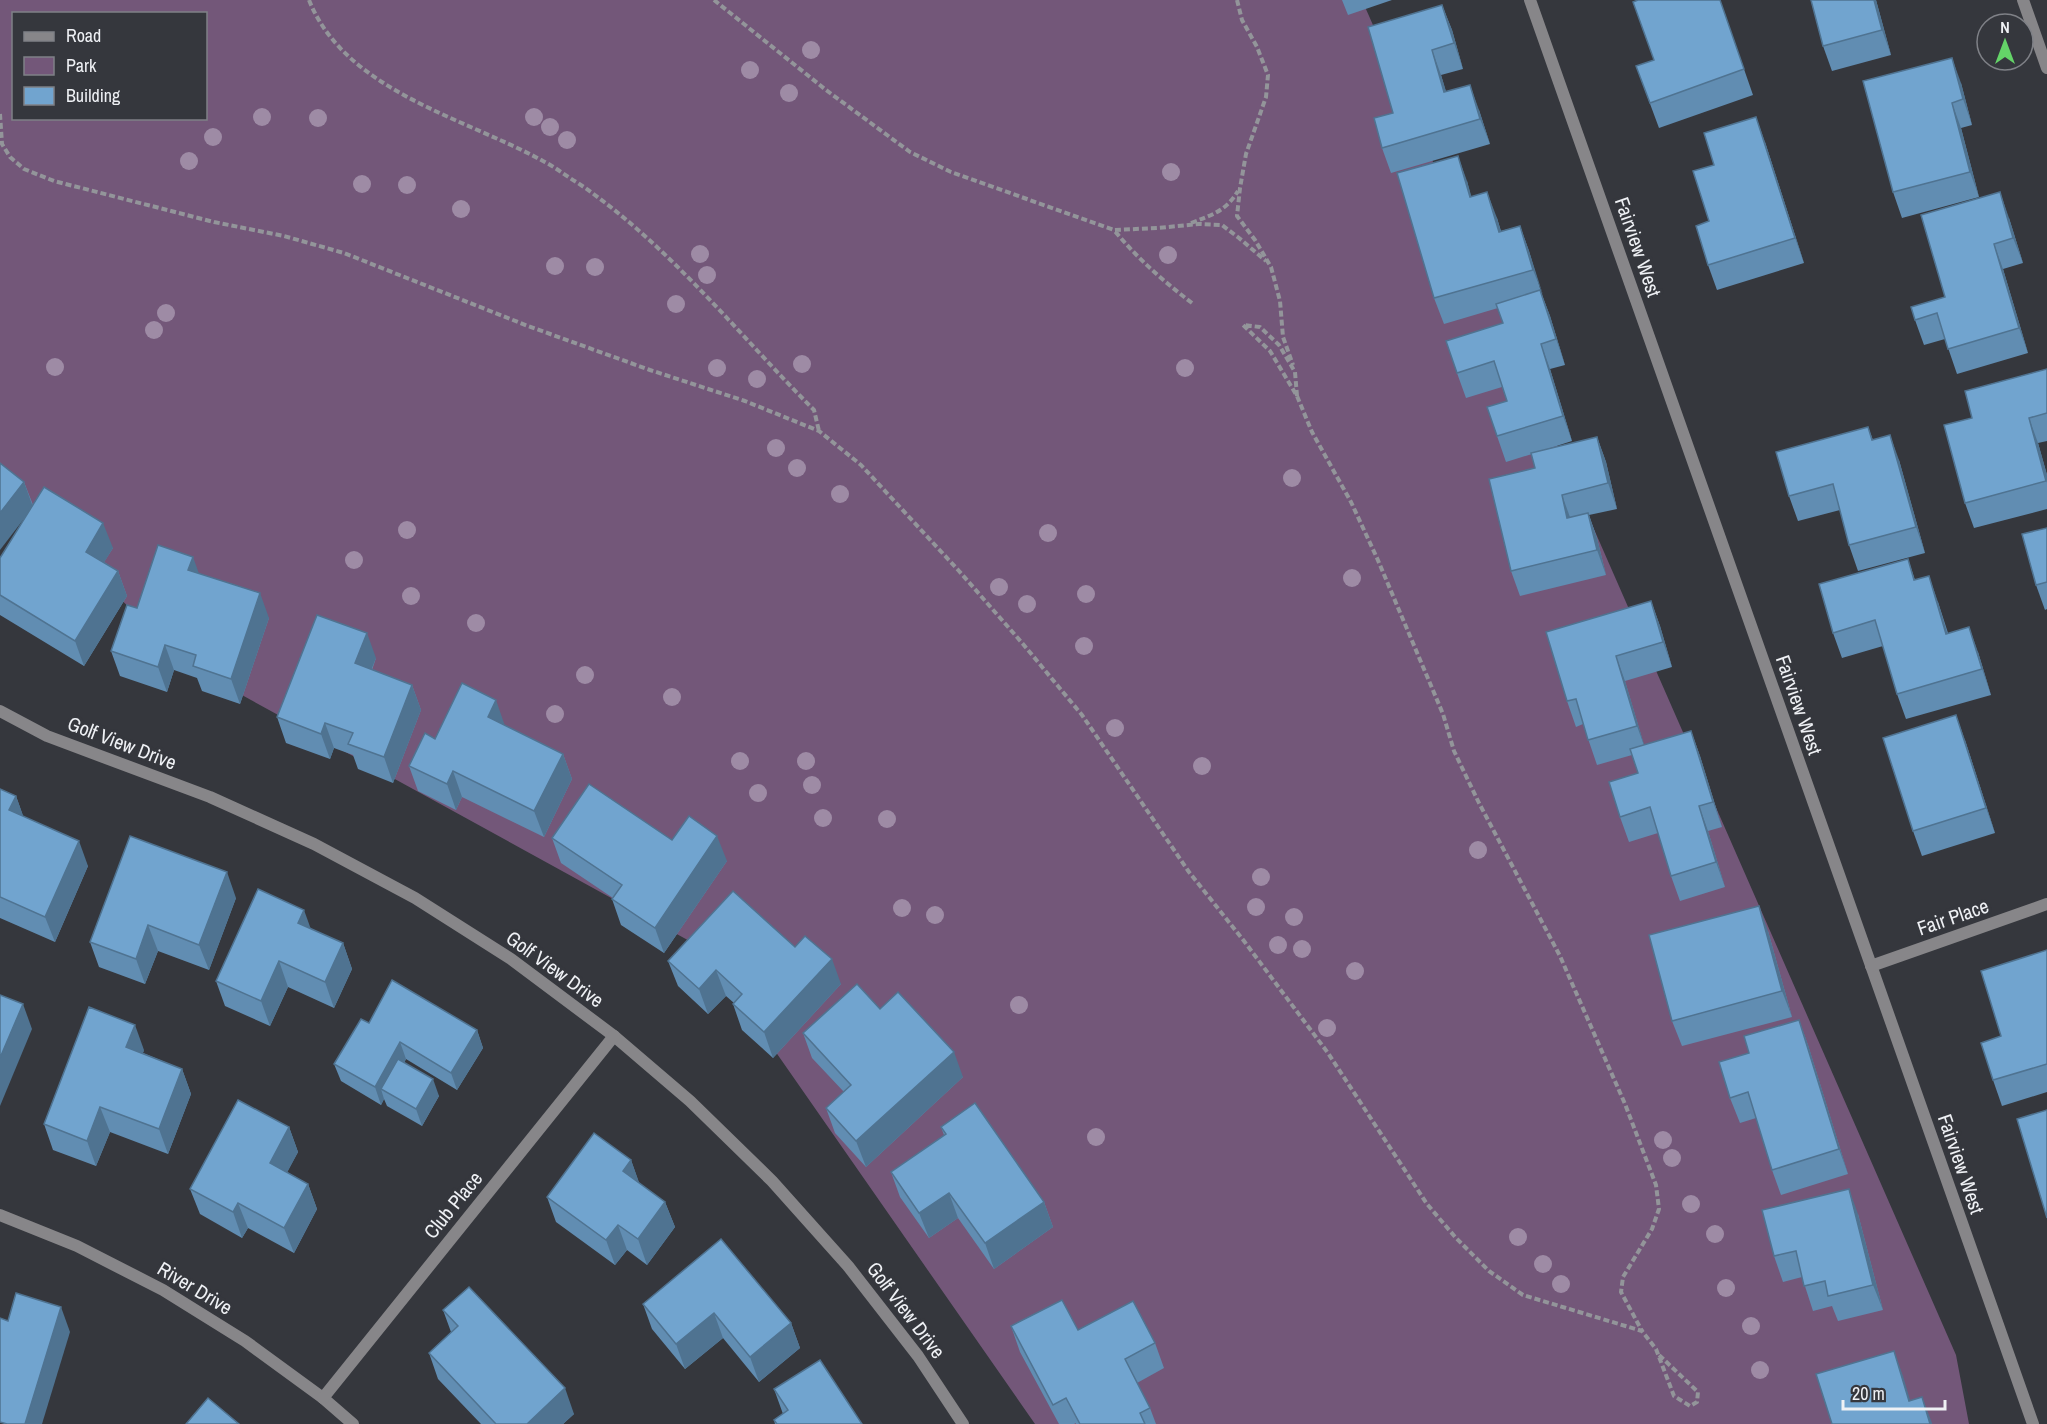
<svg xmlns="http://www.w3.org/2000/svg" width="2047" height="1424" viewBox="0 0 2047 1424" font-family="'Archivo Narrow',sans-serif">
<rect width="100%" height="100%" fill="#35373d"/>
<path fill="#735779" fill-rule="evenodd" d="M0,0H1362L1956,1355L1969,1424H1035L704,949L191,667L0,483ZM14,14H206V118H14Z"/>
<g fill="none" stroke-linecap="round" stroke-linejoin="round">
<g stroke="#93959a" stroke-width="4" stroke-dasharray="6 3" stroke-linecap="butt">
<path d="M309,0C345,91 465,118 543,161C555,167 566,176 578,183C669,245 737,333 814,410L819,431"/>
<polyline points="714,0 826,90 910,152 951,172 1114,230"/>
<polyline points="1237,0 1242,20 1257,47 1268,75 1266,97 1246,154 1240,188 1237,216 1255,240 1271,267 1280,301 1283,337 1293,365"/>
<polyline points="0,114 2,144 10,157 24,169 54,181 214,222 284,236 344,253 528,326 650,370 745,401 819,431 861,465 959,571 1023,644 1082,715 1189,872 1244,941 1328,1053 1427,1204 1456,1238 1489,1271 1523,1295 1642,1331 1656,1349 1674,1396 1690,1406 1697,1402 1698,1392 1658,1354"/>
<path d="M1191,223C1212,215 1226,211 1238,191"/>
<path d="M1192,303C1163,281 1137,258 1114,230L1158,228L1199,224L1222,225L1239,238L1266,261"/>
<polyline points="1297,396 1295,372 1279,345 1260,327 1243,325 1270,351 1297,396 1312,432 1351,502 1377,558 1443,714 1454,751 1479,803 1560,956 1625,1104 1656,1185 1659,1209 1652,1229 1623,1277 1621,1292 1642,1331"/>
</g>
<g stroke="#878689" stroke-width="12">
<polyline points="1530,0 2033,1424"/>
<polyline points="2023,0 2047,68"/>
<polyline points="0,711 47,736 210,797 314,844 415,898 511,959 614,1036 690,1101 772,1181 848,1266 918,1356 963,1424"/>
<polyline points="1871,966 2047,904"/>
<polyline points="0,1215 77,1246 163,1290 245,1341 323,1398 353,1424"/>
<polyline points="323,1398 614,1036"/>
</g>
</g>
<g fill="#9e8ba5">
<circle cx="811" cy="50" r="9"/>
<circle cx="750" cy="70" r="9"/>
<circle cx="789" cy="93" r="9"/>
<circle cx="262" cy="117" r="9"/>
<circle cx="534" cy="117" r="9"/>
<circle cx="318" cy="118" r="9"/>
<circle cx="550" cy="127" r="9"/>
<circle cx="213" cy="137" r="9"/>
<circle cx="567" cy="140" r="9"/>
<circle cx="189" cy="161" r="9"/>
<circle cx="1171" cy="172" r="9"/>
<circle cx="362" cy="184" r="9"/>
<circle cx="407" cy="185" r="9"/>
<circle cx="461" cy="209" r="9"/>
<circle cx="700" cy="254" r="9"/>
<circle cx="1168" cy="255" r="9"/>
<circle cx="555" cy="266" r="9"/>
<circle cx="595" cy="267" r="9"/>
<circle cx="707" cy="275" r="9"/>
<circle cx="676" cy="304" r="9"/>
<circle cx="166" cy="313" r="9"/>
<circle cx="154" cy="330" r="9"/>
<circle cx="802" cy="364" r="9"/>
<circle cx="55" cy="367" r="9"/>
<circle cx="717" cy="368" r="9"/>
<circle cx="1185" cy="368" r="9"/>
<circle cx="757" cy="379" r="9"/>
<circle cx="776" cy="448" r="9"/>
<circle cx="797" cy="468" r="9"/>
<circle cx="1292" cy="478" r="9"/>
<circle cx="840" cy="494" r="9"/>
<circle cx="407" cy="530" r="9"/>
<circle cx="1048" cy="533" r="9"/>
<circle cx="354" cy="560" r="9"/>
<circle cx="1352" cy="578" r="9"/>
<circle cx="999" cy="587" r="9"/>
<circle cx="1086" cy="594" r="9"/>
<circle cx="411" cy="596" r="9"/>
<circle cx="1027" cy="604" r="9"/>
<circle cx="476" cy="623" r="9"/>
<circle cx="1084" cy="646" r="9"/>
<circle cx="585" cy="675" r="9"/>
<circle cx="672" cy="697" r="9"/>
<circle cx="555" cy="714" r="9"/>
<circle cx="1115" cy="728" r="9"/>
<circle cx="740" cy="761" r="9"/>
<circle cx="806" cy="761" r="9"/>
<circle cx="1202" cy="766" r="9"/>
<circle cx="812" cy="785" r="9"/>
<circle cx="758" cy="793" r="9"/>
<circle cx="823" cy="818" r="9"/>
<circle cx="887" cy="819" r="9"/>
<circle cx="1478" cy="850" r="9"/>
<circle cx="1261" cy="877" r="9"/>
<circle cx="1256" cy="907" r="9"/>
<circle cx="902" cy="908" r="9"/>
<circle cx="935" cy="915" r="9"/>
<circle cx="1294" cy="917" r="9"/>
<circle cx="1278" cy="945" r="9"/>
<circle cx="1302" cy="949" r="9"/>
<circle cx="1355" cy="971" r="9"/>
<circle cx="1019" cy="1005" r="9"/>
<circle cx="1327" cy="1028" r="9"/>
<circle cx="1096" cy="1137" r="9"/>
<circle cx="1663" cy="1140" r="9"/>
<circle cx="1672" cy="1158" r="9"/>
<circle cx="1691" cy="1204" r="9"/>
<circle cx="1715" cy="1234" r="9"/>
<circle cx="1518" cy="1237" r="9"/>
<circle cx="1543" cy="1264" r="9"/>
<circle cx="1561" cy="1284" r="9"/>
<circle cx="1726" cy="1288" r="9"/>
<circle cx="1751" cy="1326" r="9"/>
<circle cx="1760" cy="1370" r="9"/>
</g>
<g fill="#618db2">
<polygon points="1342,0 1392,0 1348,15"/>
<polygon points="1720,0 1753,95 1659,128 1636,66 1654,60"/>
<polygon points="1811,0 1876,0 1891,55 1832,71 1823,46"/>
<polygon points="1442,5 1452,30 1463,69 1441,75 1446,92 1479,110 1490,144 1391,173 1382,148 1393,113"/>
<polygon points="1961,83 1972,125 1961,128 1979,197 1902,218 1893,192"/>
<polygon points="1765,142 1804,263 1717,290 1708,265 1709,221 1714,165"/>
<polygon points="1467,181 1471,197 1497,218 1501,231 1520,226 1529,251 1542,295 1550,316 1565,365 1550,369 1572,441 1544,450 1597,437 1606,462 1617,509 1589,515 1597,538 1606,575 1520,596 1511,571 1535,468 1532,454 1506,462 1497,436 1507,401 1502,387 1466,398 1457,373 1503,323 1498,308 1444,324 1434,298"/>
<polygon points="2009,218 2023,263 2003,269 2028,353 1957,374 1945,339 1924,345 1915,320 1945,297"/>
<polygon points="2047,369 2047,441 2038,443 2047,475 2047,509 1974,528 1965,503"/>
<polygon points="1868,427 1873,440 1899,460 1925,553 1858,571 1849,545 1840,510 1798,521 1789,496"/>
<polygon points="24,482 33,505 113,548 104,562 118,571 127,596 84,666 0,615 0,595 23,520"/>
<polygon points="2047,528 2047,609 2045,610 2036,585"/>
<polygon points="1908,559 1915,580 1938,602 1948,633 1978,652 1991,695 1906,719 1897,694 1883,646 1842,658 1833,633"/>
<polygon points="199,573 269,618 240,704 202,691 197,678 174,670 167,692 120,676 111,651 137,608"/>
<polygon points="1651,601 1660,626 1672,667 1625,681 1644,745 1691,731 1700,756 1722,827 1708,831 1725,887 1680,901 1671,876 1658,833 1629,842 1620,817 1638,773 1632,755 1597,765 1583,724 1576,727 1567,701"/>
<polygon points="376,658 372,670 412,685 421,710 393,783 358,769 353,755 334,748 330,759 286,743 277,717"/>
<polygon points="505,726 563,754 572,779 544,837 462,797 456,810 418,791 409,766 435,739"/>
<polygon points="1965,740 1995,833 1922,856 1913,831"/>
<polygon points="0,789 16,796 23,816 88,866 55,942 0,918"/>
<polygon points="552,838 672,840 727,861 664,953 621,925 612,899 613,898 561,863"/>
<polygon points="236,898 209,970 158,951 145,984 99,967 90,942"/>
<polygon points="311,929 343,943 352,969 334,1008 288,987 270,1026 225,1006 216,981"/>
<polygon points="1768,931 1792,1017 1682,1046 1672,1021"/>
<polygon points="795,947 841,984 773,1058 742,1030 733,1004 734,1003 726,996 708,1014 678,986 668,961"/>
<polygon points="2047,950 2047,1092 2002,1106 1993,1080 2001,1036"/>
<polygon points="880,1009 963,1077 866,1167 835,1133 826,1108 844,1092 812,1058 803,1033"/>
<polygon points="1799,1020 1808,1045 1848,1174 1781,1195 1772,1170 1756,1118 1740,1123 1730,1098 1749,1053"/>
<polygon points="369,1023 477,1030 483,1048 457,1090 406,1059 404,1063 439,1096 422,1126 387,1106 384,1099 381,1105 341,1081 334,1064"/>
<polygon points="144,1050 143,1053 182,1069 191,1094 168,1154 110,1132 96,1166 53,1150 44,1124"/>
<polygon points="289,1127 298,1152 287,1172 308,1184 317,1209 294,1253 248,1228 242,1238 200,1214 190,1189"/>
<polygon points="941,1127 1044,1202 1053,1227 994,1269 958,1218 929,1238 900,1197 891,1172 944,1135"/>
<polygon points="631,1160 639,1183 665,1202 675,1227 647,1265 627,1250 615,1265 556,1222 547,1197"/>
<polygon points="1858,1214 1883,1310 1838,1321 1832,1306 1813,1311 1802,1277 1783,1282 1774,1256"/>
<polygon points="643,1304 791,1323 800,1348 759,1382 723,1338 685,1369 652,1329"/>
<polygon points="443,1310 574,1414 563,1424 481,1424 438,1379 429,1353 451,1332"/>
<polygon points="1011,1326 1078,1330 1155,1343 1164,1368 1137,1383 1150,1408 1156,1424 1076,1424 1076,1423 1074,1424 1059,1424 1020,1352"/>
<polygon points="774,1389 862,1424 775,1424 774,1420 783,1414"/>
</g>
<g fill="#4f7391">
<polygon points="1874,0 1876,0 1891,55 1882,30"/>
<polygon points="1442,5 1452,30 1463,69 1454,43"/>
<polygon points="1432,50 1441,75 1454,117 1444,92"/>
<polygon points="1952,58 1961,83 1972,125 1963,99"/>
<polygon points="1470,85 1479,110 1490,144 1480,119"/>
<polygon points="1952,103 1961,128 1979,197 1970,172"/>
<polygon points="1756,117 1765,142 1804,263 1795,238"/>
<polygon points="1458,156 1467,181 1479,223 1470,197"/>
<polygon points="1487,192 1497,218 1508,257 1499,232"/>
<polygon points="2000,192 2009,218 2023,263 2013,238"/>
<polygon points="1520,226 1529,251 1543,295 1533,270"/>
<polygon points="1994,244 2003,269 2028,353 2019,328"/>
<polygon points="1540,290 1550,316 1565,365 1556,339"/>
<polygon points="1541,344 1550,369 1572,441 1563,416"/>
<polygon points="2029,418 2038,443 2047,475 2047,483"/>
<polygon points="1890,435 1899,460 1925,553 1916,527"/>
<polygon points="1597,437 1606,462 1617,509 1608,483"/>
<polygon points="24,482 33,507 0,550 0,513"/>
<polygon points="1562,495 1571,520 1567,518"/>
<polygon points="1588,513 1597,538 1606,575 1597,550"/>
<polygon points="103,523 113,548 95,577 86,552"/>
<polygon points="193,557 202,582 188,570"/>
<polygon points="118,571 127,596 84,666 75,641"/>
<polygon points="1929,576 1938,602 1955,659 1946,634"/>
<polygon points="260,593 269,618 240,704 231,679"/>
<polygon points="1651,601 1660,626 1672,667 1663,642"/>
<polygon points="1969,627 1978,652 1991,695 1982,669"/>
<polygon points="367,633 376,658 364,688 355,663"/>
<polygon points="165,645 174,670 167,692 158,667"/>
<polygon points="1616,656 1625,681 1646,751 1637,726"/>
<polygon points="412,685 421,710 393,783 384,757"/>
<polygon points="496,700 505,726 488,717"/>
<polygon points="1956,715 1965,740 1995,833 1986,808"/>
<polygon points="325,723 334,748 330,759 321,734"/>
<polygon points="1691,731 1700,756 1722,827 1713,802"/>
<polygon points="563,754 572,779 544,837 534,811"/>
<polygon points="453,771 462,797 456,810 447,784"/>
<polygon points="16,796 25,821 9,810"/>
<polygon points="1699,806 1708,831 1725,887 1716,862"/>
<polygon points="717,836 727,861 664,953 655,928"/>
<polygon points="79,841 88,866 55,942 45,917"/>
<polygon points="227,872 236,898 209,970 199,945"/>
<polygon points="1759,906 1768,931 1792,1017 1782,991"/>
<polygon points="304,910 313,935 298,923"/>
<polygon points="148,925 158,951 145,984 136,959"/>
<polygon points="343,943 352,969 334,1008 325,982"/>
<polygon points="832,959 841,984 773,1058 764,1032"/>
<polygon points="279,961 288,987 270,1026 261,1001"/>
<polygon points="716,970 726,996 708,1014 699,989"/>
<polygon points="23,1004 32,1029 0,1106 0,1058"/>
<polygon points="1799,1020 1808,1045 1848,1174 1839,1149"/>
<polygon points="135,1025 144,1050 135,1072 126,1047"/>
<polygon points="477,1030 483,1048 457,1090 451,1073"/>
<polygon points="400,1042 406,1059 388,1093 381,1089 384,1099 381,1105 375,1087"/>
<polygon points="954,1052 963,1077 866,1167 856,1141"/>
<polygon points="182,1069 191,1094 168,1154 159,1129"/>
<polygon points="433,1079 439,1096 422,1126 416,1109"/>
<polygon points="100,1107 110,1132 96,1166 87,1141"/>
<polygon points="289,1127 298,1152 279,1188 270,1163"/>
<polygon points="631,1160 640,1185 623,1171"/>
<polygon points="308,1184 317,1209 294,1253 284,1228"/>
<polygon points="1849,1189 1858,1214 1883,1310 1873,1285"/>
<polygon points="949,1193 958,1218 929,1238 919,1213"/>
<polygon points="665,1202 675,1227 647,1265 638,1239"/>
<polygon points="1044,1202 1053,1227 994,1269 985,1243"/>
<polygon points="238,1203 248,1228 242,1238 233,1212"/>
<polygon points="618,1225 627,1250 615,1265 606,1240"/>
<polygon points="61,1307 70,1332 42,1424 25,1424"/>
<polygon points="714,1313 723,1338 685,1369 676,1344"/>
<polygon points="791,1323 800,1348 759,1382 750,1357"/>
<polygon points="1894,1351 1903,1376 1917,1424 1909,1401"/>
<polygon points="565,1388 574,1414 563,1424 527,1424"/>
<polygon points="1922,1397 1932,1423 1932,1424 1930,1424"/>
</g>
<g fill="#71a4cf" stroke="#4f7391" stroke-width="1.5">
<polygon points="1638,0 1720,0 1744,69 1650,103 1636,66 1654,60 1633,2"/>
<polygon points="1811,0 1874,0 1882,30 1823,46"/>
<polygon points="1442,5 1454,43 1432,50 1444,92 1470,85 1480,119 1382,148 1374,118 1393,113 1368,27"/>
<polygon points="1952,58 1963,99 1952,103 1970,172 1893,192 1863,81"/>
<polygon points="1756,117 1795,238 1708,265 1696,226 1709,221 1693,171 1714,165 1704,133"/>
<polygon points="1458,156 1470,197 1487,192 1499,232 1520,226 1533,270 1434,298 1397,173"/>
<polygon points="2000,192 2013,238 1994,244 2019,328 1948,349 1937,313 1915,320 1911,307 1945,297 1921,215"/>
<polygon points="1540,290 1556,339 1541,344 1563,416 1497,436 1487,407 1507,401 1494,361 1457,373 1446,341 1503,323 1496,304"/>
<polygon points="2047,369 2047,413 2029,418 2046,481 1965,503 1944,425 1972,418 1965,391"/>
<polygon points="1868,427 1872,440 1890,435 1916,527 1849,545 1833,484 1789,496 1776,452"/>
<polygon points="1597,437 1608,483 1562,495 1567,518 1588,513 1597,550 1511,571 1489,479 1535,468 1531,453"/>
<polygon points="0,463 24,482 0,513"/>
<polygon points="44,487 103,523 86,552 118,571 75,641 0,595 0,558"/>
<polygon points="2047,528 2047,582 2036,585 2022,534"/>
<polygon points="158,545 193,557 188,570 260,593 231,679 193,666 196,655 165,645 158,667 111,651 127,605 137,608"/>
<polygon points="1908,559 1914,580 1929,576 1946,634 1969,627 1982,669 1897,694 1875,620 1833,633 1819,584"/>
<polygon points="1651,601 1663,642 1616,656 1637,726 1588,740 1576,699 1567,701 1546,632"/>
<polygon points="317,615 367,633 355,663 412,685 384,757 348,744 353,733 325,723 321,734 277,717"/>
<polygon points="462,683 496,700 488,717 563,754 534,811 453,771 447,784 409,766 425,733 435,739"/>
<polygon points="1956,715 1986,808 1913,831 1883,738"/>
<polygon points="1691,731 1713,802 1699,806 1716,862 1671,876 1650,807 1620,817 1609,782 1638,773 1630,749"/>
<polygon points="589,784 672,840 689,816 717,836 655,928 612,899 622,885 552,838"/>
<polygon points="0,789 16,796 9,810 79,841 45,917 0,897"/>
<polygon points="130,836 227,872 199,945 148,925 136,959 90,942"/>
<polygon points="258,889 304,910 298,923 343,943 325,982 279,961 261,1001 216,981"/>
<polygon points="733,891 795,947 805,936 832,959 764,1032 733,1004 742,994 716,970 699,989 668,961"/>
<polygon points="1759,906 1782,991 1672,1021 1649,935"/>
<polygon points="2047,950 2047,1064 1993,1080 1981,1043 2001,1036 1981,971"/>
<polygon points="392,980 477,1030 451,1073 400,1042 375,1087 334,1064 361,1019 369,1023"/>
<polygon points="857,984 880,1009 898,992 954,1052 856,1141 826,1108 851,1085 803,1033"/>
<polygon points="0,995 23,1004 0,1058"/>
<polygon points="89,1007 135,1025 126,1047 182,1069 159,1129 100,1107 87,1141 44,1124"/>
<polygon points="1799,1020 1839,1149 1772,1170 1748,1092 1730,1098 1719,1062 1749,1053 1744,1036"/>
<polygon points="398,1059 433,1079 416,1109 381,1089"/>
<polygon points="238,1100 289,1127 270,1163 308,1184 284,1228 238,1203 233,1212 190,1189"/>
<polygon points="975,1103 1044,1202 985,1243 949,1193 919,1213 891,1172 946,1134 941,1127"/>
<polygon points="2047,1110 2047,1218 2017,1119"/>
<polygon points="594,1133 631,1160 623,1171 665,1202 638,1239 618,1225 606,1240 547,1197"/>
<polygon points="1849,1189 1873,1285 1828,1296 1825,1281 1804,1286 1796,1251 1774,1256 1762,1210"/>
<polygon points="721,1239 791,1323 750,1357 714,1313 676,1344 643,1304"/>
<polygon points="469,1287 565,1388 527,1424 496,1424 429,1353 458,1326 443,1310"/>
<polygon points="16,1293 61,1307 25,1424 7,1424 0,1422 0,1318 8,1321"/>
<polygon points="1062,1300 1078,1330 1133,1301 1155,1343 1125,1359 1150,1408 1140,1413 1145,1424 1080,1424 1066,1398 1053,1405 1011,1326"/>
<polygon points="1894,1351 1909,1401 1922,1397 1930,1424 1832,1424 1816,1374"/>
<polygon points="820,1360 862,1424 777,1424 774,1420 788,1410 774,1389"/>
<polygon points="208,1398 239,1424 186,1424"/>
</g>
<g text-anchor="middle" stroke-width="6" stroke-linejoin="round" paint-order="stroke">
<g font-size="20" fill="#eff1f5" stroke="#35373d">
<text transform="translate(1638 247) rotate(71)" y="7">Fairview West</text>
<text transform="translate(1799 705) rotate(71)" y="7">Fairview West</text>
<text transform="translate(122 743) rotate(21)" y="7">Golf View Drive</text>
<text transform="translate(1953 917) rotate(-19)" y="7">Fair Place</text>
<text transform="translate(555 969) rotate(36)" y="7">Golf View Drive</text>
<text transform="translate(1961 1164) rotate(71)" y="7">Fairview West</text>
<text transform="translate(453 1205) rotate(-51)" y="7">Club Place</text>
<text transform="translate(195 1288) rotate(31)" y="7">River Drive</text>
<text transform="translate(906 1310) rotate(53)" y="7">Golf View Drive</text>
</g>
</g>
<rect x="12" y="12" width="195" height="108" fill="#35373d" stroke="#7f8187" stroke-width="1.5"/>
<rect x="24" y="32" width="30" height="9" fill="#878689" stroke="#7f8187" stroke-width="1.5"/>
<text x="66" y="42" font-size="18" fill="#eff1f5">Road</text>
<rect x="24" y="57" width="30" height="18" fill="#735779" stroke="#7f8187" stroke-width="1.5"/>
<text x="66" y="72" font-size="18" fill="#eff1f5">Park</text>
<rect x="24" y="87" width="30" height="18" fill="#71a4cf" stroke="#7f8187" stroke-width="1.5"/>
<text x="66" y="102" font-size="18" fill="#eff1f5">Building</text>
<g transform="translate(2005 42)"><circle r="28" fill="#35373d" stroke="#7f8187" stroke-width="1.5"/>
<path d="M0-4.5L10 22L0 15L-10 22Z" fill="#64d468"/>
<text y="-9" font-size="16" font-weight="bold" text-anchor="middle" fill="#eff1f5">N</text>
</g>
<path d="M1843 1400v9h102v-9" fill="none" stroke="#eff1f5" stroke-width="3"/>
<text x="1852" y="1400" font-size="18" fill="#eff1f5" stroke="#35373d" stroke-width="4.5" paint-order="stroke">20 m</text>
</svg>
